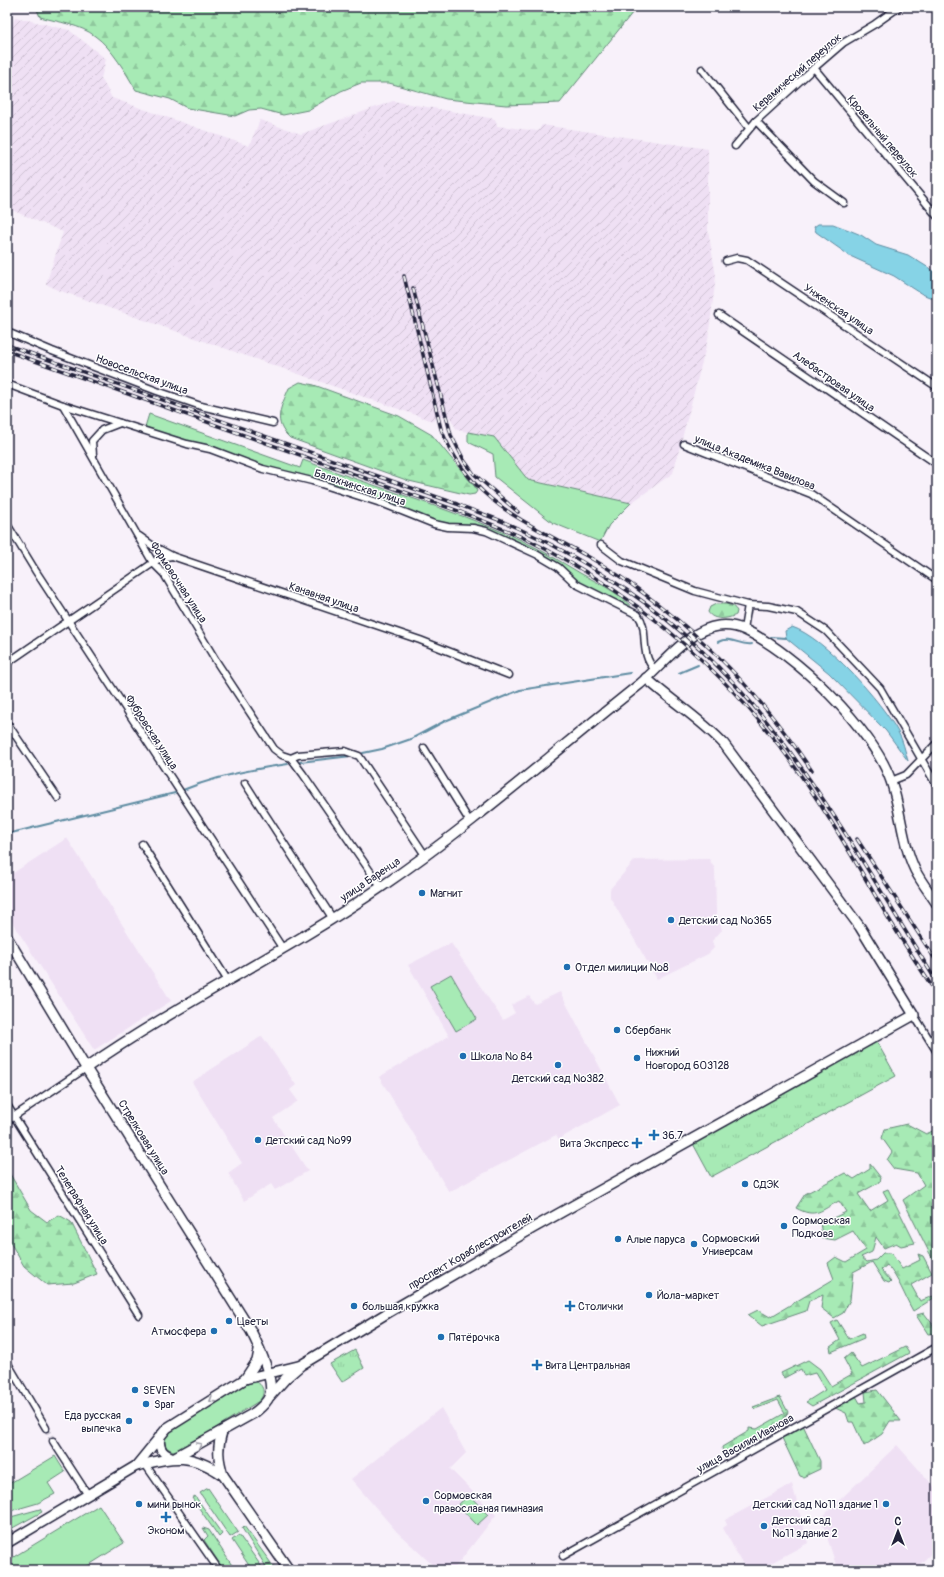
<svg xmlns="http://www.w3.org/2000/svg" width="944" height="1577" viewBox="0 0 944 1577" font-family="Pangolin,sans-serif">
<defs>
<pattern id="industrial-furrows" width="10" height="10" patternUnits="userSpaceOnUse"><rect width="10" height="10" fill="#efe0f4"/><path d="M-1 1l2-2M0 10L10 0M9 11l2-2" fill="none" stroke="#cdc0d2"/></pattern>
<pattern id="forest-firs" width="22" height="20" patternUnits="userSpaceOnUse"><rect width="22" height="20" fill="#a7eab5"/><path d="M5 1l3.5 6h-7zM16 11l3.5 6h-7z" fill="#8fc89d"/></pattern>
<pattern id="park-tufts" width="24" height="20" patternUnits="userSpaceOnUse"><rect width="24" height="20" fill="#a7eab5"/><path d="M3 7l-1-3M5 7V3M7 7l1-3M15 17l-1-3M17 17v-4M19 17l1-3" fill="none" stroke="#8fc89d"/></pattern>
</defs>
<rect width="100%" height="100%" fill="#f8f1fa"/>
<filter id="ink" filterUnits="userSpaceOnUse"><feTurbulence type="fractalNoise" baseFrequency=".025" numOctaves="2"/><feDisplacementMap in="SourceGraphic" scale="8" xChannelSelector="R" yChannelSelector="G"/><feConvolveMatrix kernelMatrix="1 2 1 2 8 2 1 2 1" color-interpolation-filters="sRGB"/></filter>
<g filter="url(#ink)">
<g fill="#efe0f4">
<polygon points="67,838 171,1001 94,1050 7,914 7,877"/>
<polygon points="709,859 715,869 716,911 722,930 712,941 714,948 708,954 657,979 610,897 610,889 635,860"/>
<polygon points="451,943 503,1020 515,1013 511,1005 529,996 535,1004 560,992 620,1105 559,1139 556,1135 449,1192 379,1077 449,1036 408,965"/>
<polygon points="262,1036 296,1085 290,1090 298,1101 273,1118 308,1171 275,1190 271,1184 244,1201 228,1173 242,1163 192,1082"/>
<polygon points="441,1408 466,1453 450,1469 496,1515 453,1570 438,1570 397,1532 351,1479"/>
<polygon points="897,1445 937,1490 937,1548 914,1570 842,1570 836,1565 821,1518"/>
<polygon points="792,1484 808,1543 758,1570 746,1570 723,1528 727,1525 725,1520"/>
</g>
<polygon fill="url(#industrial-furrows)" points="15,17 69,30 106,59 101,78 112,98 249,146 260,120 301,134 393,101 495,119 497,126 538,131 542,125 708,149 708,230 716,276 708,339 673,473 631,503 528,480 494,437 457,430 449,416 436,418 433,421 58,290 46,284 63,232 7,208 7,39"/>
<g fill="#a7eab5" stroke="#648678">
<path d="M149,414L300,468L303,460C375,487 449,508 519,539C540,549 560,561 580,573C596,582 625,595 634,611L575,580L558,565L484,528L446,524L427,520L357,492L299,474L264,467L212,446L189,442L145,427Z"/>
<polygon points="468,432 494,437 528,480 631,503 609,525 600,542 553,523 495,477 493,454 468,442"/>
<polygon points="451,974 477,1019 456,1031 430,986"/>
<path d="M254,1381C264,1384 266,1394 259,1401L180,1450L173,1451L167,1448L164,1441L166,1434L246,1383Z"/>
<polygon points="55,1456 65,1472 48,1483 55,1494 38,1503 7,1512 7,1485"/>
<polygon points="208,1488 238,1532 230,1537 200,1493"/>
<polygon points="469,1495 488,1515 477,1525 458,1505"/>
<polygon points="195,1496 222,1534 219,1537 192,1498"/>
<polygon points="99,1505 124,1543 81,1570 7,1570 7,1561"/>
<polygon points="40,1509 42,1512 7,1531 7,1518"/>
<polygon points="203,1528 209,1530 235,1570 224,1570 204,1540 208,1536"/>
<polygon points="239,1535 264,1570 252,1570 232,1540"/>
</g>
<g fill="url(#forest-firs)" stroke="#648678">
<path d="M36,7H637L560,103L506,105L446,99L389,83H361L341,91L308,110L283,115L261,109L249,110L235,116L187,108L170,99L136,90C126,73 112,48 95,36C81,25 58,22 40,17Z"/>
<path d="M300,382L314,385L399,416L432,435L475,487L477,491L475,494L469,495L409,481L290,438C272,422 281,407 289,388Z"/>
<path d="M716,604C725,604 732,603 737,611L736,615C728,619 713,621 708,612L710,607Z"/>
<polygon points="907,1124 926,1134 937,1129 937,1260 933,1260 903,1200 924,1185 917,1173 894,1169 887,1160 892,1152 882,1138 885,1129"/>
<path d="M870,1164L881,1178L880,1182L858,1194L870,1211L888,1200L883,1191L888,1189L915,1243L901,1246L896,1243L884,1248L876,1237L872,1252L861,1257L867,1262L876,1260L883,1253H891L902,1269L920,1260L918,1254L923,1256L932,1273L911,1285L920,1301L933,1296L934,1298L913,1311C904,1295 899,1279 887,1265L881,1270L891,1281L889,1283L884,1281L872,1262L853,1272L850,1300L843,1313L834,1318L821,1308L823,1295L809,1301L806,1311L762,1326L748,1315L758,1310L770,1317L834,1279L828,1263L836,1257L846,1262L866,1250L853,1231L835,1240L823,1238L820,1224L846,1212L839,1201C821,1210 816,1219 796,1208L805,1194L845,1173L854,1179L870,1169Z"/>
<polygon points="7,1169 31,1210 47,1222 59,1215 71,1222 97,1274 74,1283 47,1285 24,1266 7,1237"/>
<polygon points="924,1313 937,1330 937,1333 928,1334 916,1315"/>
<polygon points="837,1320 849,1339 863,1333 864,1338 831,1352 830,1347 840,1340 831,1323"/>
<polygon points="905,1347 909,1353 812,1406 806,1402 825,1390 815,1373 804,1376 801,1369 784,1378 781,1373 808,1360 820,1369 831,1386 852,1374 844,1359 851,1353 862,1368"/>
<polygon points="877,1390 901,1421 890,1421 882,1434 864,1446 853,1422 849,1422 846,1413 833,1407 856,1396 860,1403 866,1402 865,1392"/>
<polygon points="780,1397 788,1412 779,1428 724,1458 722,1447 749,1431 749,1428 757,1429 785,1413 778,1400 755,1409 753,1407"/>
<polygon points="803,1425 820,1461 820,1469 803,1477 800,1476 782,1438"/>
<polygon points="244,1526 276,1570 268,1570 242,1528"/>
</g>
<g fill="url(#park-tufts)" stroke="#648678">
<polygon points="874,1037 896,1076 711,1177 691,1140"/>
<polygon points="355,1350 364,1368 342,1382 330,1364"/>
</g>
<g fill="#86d3e6" stroke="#5e8ca2">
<polygon points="818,224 833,224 849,230 861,235 876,245 908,255 937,273 937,300 922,294 894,276 850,256 816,232 814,227"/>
<path d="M792,627C824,637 882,702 898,732C903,740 905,751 908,761L886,731L829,673L786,638L785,631Z"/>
</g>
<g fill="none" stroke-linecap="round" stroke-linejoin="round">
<g stroke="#5e8ca2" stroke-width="2">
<polyline points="771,637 786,638"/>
<path d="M718,642C731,635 739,646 752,644"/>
<polyline points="679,673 698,665"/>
<polyline points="363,753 382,749 411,739 445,721 520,690 630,673"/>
<polyline points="300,762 351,756"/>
<path d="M183,790C217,776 252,769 288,764"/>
<polyline points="7,834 175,793"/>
<polyline points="7,848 9,855 7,860"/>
</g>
<polyline stroke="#cdc8d4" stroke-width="6" stroke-dasharray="6 3" stroke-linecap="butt" points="46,1428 53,1441"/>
<defs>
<g id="street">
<polyline points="814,68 937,216"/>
<polyline points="702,69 749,128"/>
<polyline points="756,121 814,181 844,203"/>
<polyline points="735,146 756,121 814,68 843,43 875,24 899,7"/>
<polyline points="726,261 737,258 747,260 937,387"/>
<polyline points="719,315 937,464"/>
<polyline points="7,332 52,351 157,391 201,406 273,423"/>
<path d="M7,384L63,405L187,444L210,449L263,469L312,481L384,504L434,524L448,527L473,528L486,531L536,554L558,567L576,584L638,615C650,631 638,652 655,670"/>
<polyline points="63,405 153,563 164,574 218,664 274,749 282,755 291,758 303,774 381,887"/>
<polyline points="684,444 811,494 937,580"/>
<polyline points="93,455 92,441 102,430 120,423"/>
<polyline points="7,524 35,570 283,949"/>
<polyline points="139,536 153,546 172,556 420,640 509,675"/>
<polyline points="601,545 622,561 695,591 748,605 768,606 797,612 826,631 880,688 937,786"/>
<polyline points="744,629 748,605"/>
<polyline points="7,663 153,563 160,558 172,556"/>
<polyline points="7,723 58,798"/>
<polyline points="424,748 470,822"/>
<polyline points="291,758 298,755 345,751 359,756 425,855"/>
<polyline points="891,781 906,775 937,743"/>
<polyline points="245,783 333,919"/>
<polyline points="142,844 228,981"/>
<polyline points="914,1015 937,1052"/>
<polyline points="7,1105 139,1315"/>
<polyline points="7,1121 86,1068"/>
<polyline points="7,1362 46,1428"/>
<polyline points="53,1441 88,1495"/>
<polyline points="145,1464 219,1570"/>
<polyline points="563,1556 937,1347"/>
</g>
<g id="secondary">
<path d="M7,937L86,1068L251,1331C258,1345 276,1383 269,1397C266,1404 260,1408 254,1413L175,1457"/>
<path d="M86,1068C181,1002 286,952 381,887C472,825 554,752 640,684C669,660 701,610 745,630C795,653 873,729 891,781C901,810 902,843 915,870C921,882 930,893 937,904"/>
<polyline points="245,1379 257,1361 259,1351"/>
<path d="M270,1396L286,1378L301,1365L389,1312L533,1228L914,1015L860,927L724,744C701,719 671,701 646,678"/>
<path d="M222,1432C217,1448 218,1459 223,1475L289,1570"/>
<path d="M160,1436C158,1447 161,1453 171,1457"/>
<path d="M136,1466C174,1457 189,1452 223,1475"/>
<polyline points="7,1543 136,1466 167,1428 245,1379 298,1366"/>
</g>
</defs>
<use href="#street" stroke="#22223b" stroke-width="9"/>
<use href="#secondary" stroke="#22223b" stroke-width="12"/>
<use href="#street" stroke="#fff" stroke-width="6"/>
<use href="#secondary" stroke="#fff" stroke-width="9"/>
<defs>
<g id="rail">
<path d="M404,276L441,429C471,503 523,520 587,556C614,571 640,590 664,609C722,654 771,710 812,771"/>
<polyline points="413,288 451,435 464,460 474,474 518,512"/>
<path d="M7,345L457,504C473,511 490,516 506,523C548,541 590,565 628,591C772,688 847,840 937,982"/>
<path d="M7,351L458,511C489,523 521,535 551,552C641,600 719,667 781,748C818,797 848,849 879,902C897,933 917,964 937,994"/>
<polyline points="857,839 937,962"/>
</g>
</defs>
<use href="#rail" stroke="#22223b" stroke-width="3.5"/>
<use href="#rail" stroke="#fff" stroke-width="2" stroke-dasharray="6" stroke-linecap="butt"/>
</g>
<defs><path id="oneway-chevron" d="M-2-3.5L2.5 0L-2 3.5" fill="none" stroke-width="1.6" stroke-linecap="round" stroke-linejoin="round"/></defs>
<g stroke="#9c9ca7">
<use href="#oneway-chevron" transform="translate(212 1400) rotate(148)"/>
<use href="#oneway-chevron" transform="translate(199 1445) rotate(-28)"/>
</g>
</g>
<g fill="#1f6fb2" stroke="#fff" stroke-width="1.5">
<circle cx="422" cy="893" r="4"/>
<circle cx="671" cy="920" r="4"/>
<circle cx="567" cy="967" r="4"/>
<circle cx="617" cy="1030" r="4"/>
<circle cx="463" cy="1056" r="4"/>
<circle cx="637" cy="1058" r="4"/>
<circle cx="558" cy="1065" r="4"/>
<path d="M652 1129h4v4h4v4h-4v4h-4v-4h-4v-4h4z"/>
<circle cx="258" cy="1140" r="4"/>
<path d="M635 1137h4v4h4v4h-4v4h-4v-4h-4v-4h4z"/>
<circle cx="745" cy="1184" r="4"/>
<circle cx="784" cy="1226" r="4"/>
<circle cx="618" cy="1239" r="4"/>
<circle cx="694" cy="1244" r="4"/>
<circle cx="649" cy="1295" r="4"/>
<circle cx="354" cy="1306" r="4"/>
<path d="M568 1300h4v4h4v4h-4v4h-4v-4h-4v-4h4z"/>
<circle cx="229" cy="1321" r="4"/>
<circle cx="214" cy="1331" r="4"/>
<circle cx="441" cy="1337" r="4"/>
<path d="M535 1359h4v4h4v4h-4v4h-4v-4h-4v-4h4z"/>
<circle cx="135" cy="1390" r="4"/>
<circle cx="146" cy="1404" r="4"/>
<circle cx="129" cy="1421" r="4"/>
<circle cx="426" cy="1501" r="4"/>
<circle cx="139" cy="1504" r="4"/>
<circle cx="886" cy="1504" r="4"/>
<path d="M164 1511h4v4h4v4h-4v4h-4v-4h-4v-4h4z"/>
<circle cx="764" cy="1526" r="4"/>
</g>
<g text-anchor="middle" stroke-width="3" stroke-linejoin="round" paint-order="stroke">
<g font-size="11" fill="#22223b" stroke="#fff">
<text transform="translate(797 72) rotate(-41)" y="4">Керамический переулок</text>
<text transform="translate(883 136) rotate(50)" y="4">Кровельный переулок</text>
<text transform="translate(839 309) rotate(34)" y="4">Унженская улица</text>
<text transform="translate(142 374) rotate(20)" y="4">Новосельская улица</text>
<text transform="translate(834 381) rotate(35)" y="4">Алебастровая улица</text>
<text transform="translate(755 462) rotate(22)" y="4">улица Академика Вавилова</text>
<text transform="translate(360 487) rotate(18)" y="4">Балахнинская улица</text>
<text transform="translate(179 582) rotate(57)" y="4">Формовочная улица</text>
<text transform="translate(324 597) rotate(19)" y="4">Канавная улица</text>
<text transform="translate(152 732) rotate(57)" y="4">Фубровская улица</text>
<text transform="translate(370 879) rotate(-34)" y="4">улица Баренца</text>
<text transform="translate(144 1137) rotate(58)" y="4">Стрелковая улица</text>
<text transform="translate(82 1205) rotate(58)" y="4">Телеграфная улица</text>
<text transform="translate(470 1251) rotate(-30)" y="4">проспект Кораблестроителей</text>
<text transform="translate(745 1443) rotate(-29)" y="4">улица Василия Иванова</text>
</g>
<g font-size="11" fill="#22223b" stroke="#fff" text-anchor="start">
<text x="430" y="897">Магнит</text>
<text x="679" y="924">Детский сад №365</text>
<text x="575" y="971">Отдел милиции №8</text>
<text x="625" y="1034">Сбербанк</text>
<text x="645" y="1056">Нижний<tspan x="645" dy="13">Новгород 603128</tspan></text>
<text x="471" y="1060">Школа № 84</text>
<text x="558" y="1082" text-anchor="middle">Детский сад №382</text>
<text x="662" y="1139">36.7</text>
<text x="266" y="1144">Детский сад №99</text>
<text x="629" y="1147" text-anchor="end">Вита Экспресс</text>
<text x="753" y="1188">СДЭК</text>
<text x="792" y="1224">Сормовская<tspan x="792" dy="13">Подкова</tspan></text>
<text x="702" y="1242">Сормовский<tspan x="702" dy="13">Универсам</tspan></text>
<text x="626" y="1243">Алые паруса</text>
<text x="657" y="1299">Йола-маркет</text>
<text x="362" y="1310">большая кружка</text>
<text x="578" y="1310">Столички</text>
<text x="237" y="1325">Цветы</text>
<text x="206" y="1335" text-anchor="end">Атмосфера</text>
<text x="449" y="1341">Пятёрочка</text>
<text x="545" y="1369">Вита Центральная</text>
<text x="143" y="1394">SEVEN</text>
<text x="154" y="1408">Spar</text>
<text x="121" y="1419" text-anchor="end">Еда русская<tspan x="121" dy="13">выпечка</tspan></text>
<text x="434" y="1499">Сормовская<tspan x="434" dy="13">православная гимназия</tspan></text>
<text x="147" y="1508">мини рынок</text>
<text x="878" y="1508" text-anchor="end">Детский сад №11 здание 1</text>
<text x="772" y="1524">Детский сад<tspan x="772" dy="13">№11 здание 2</tspan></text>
<text x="166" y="1534" text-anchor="middle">Эконом</text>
</g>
</g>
<rect width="944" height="1577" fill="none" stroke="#fff" stroke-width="24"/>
<rect x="12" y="12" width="920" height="1553" fill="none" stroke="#22223b" stroke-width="1.5" filter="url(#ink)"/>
<g transform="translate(898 1531)" stroke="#ffffff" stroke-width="3" paint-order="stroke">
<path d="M0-3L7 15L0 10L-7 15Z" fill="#22223b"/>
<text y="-6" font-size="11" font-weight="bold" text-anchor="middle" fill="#22223b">С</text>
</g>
</svg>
